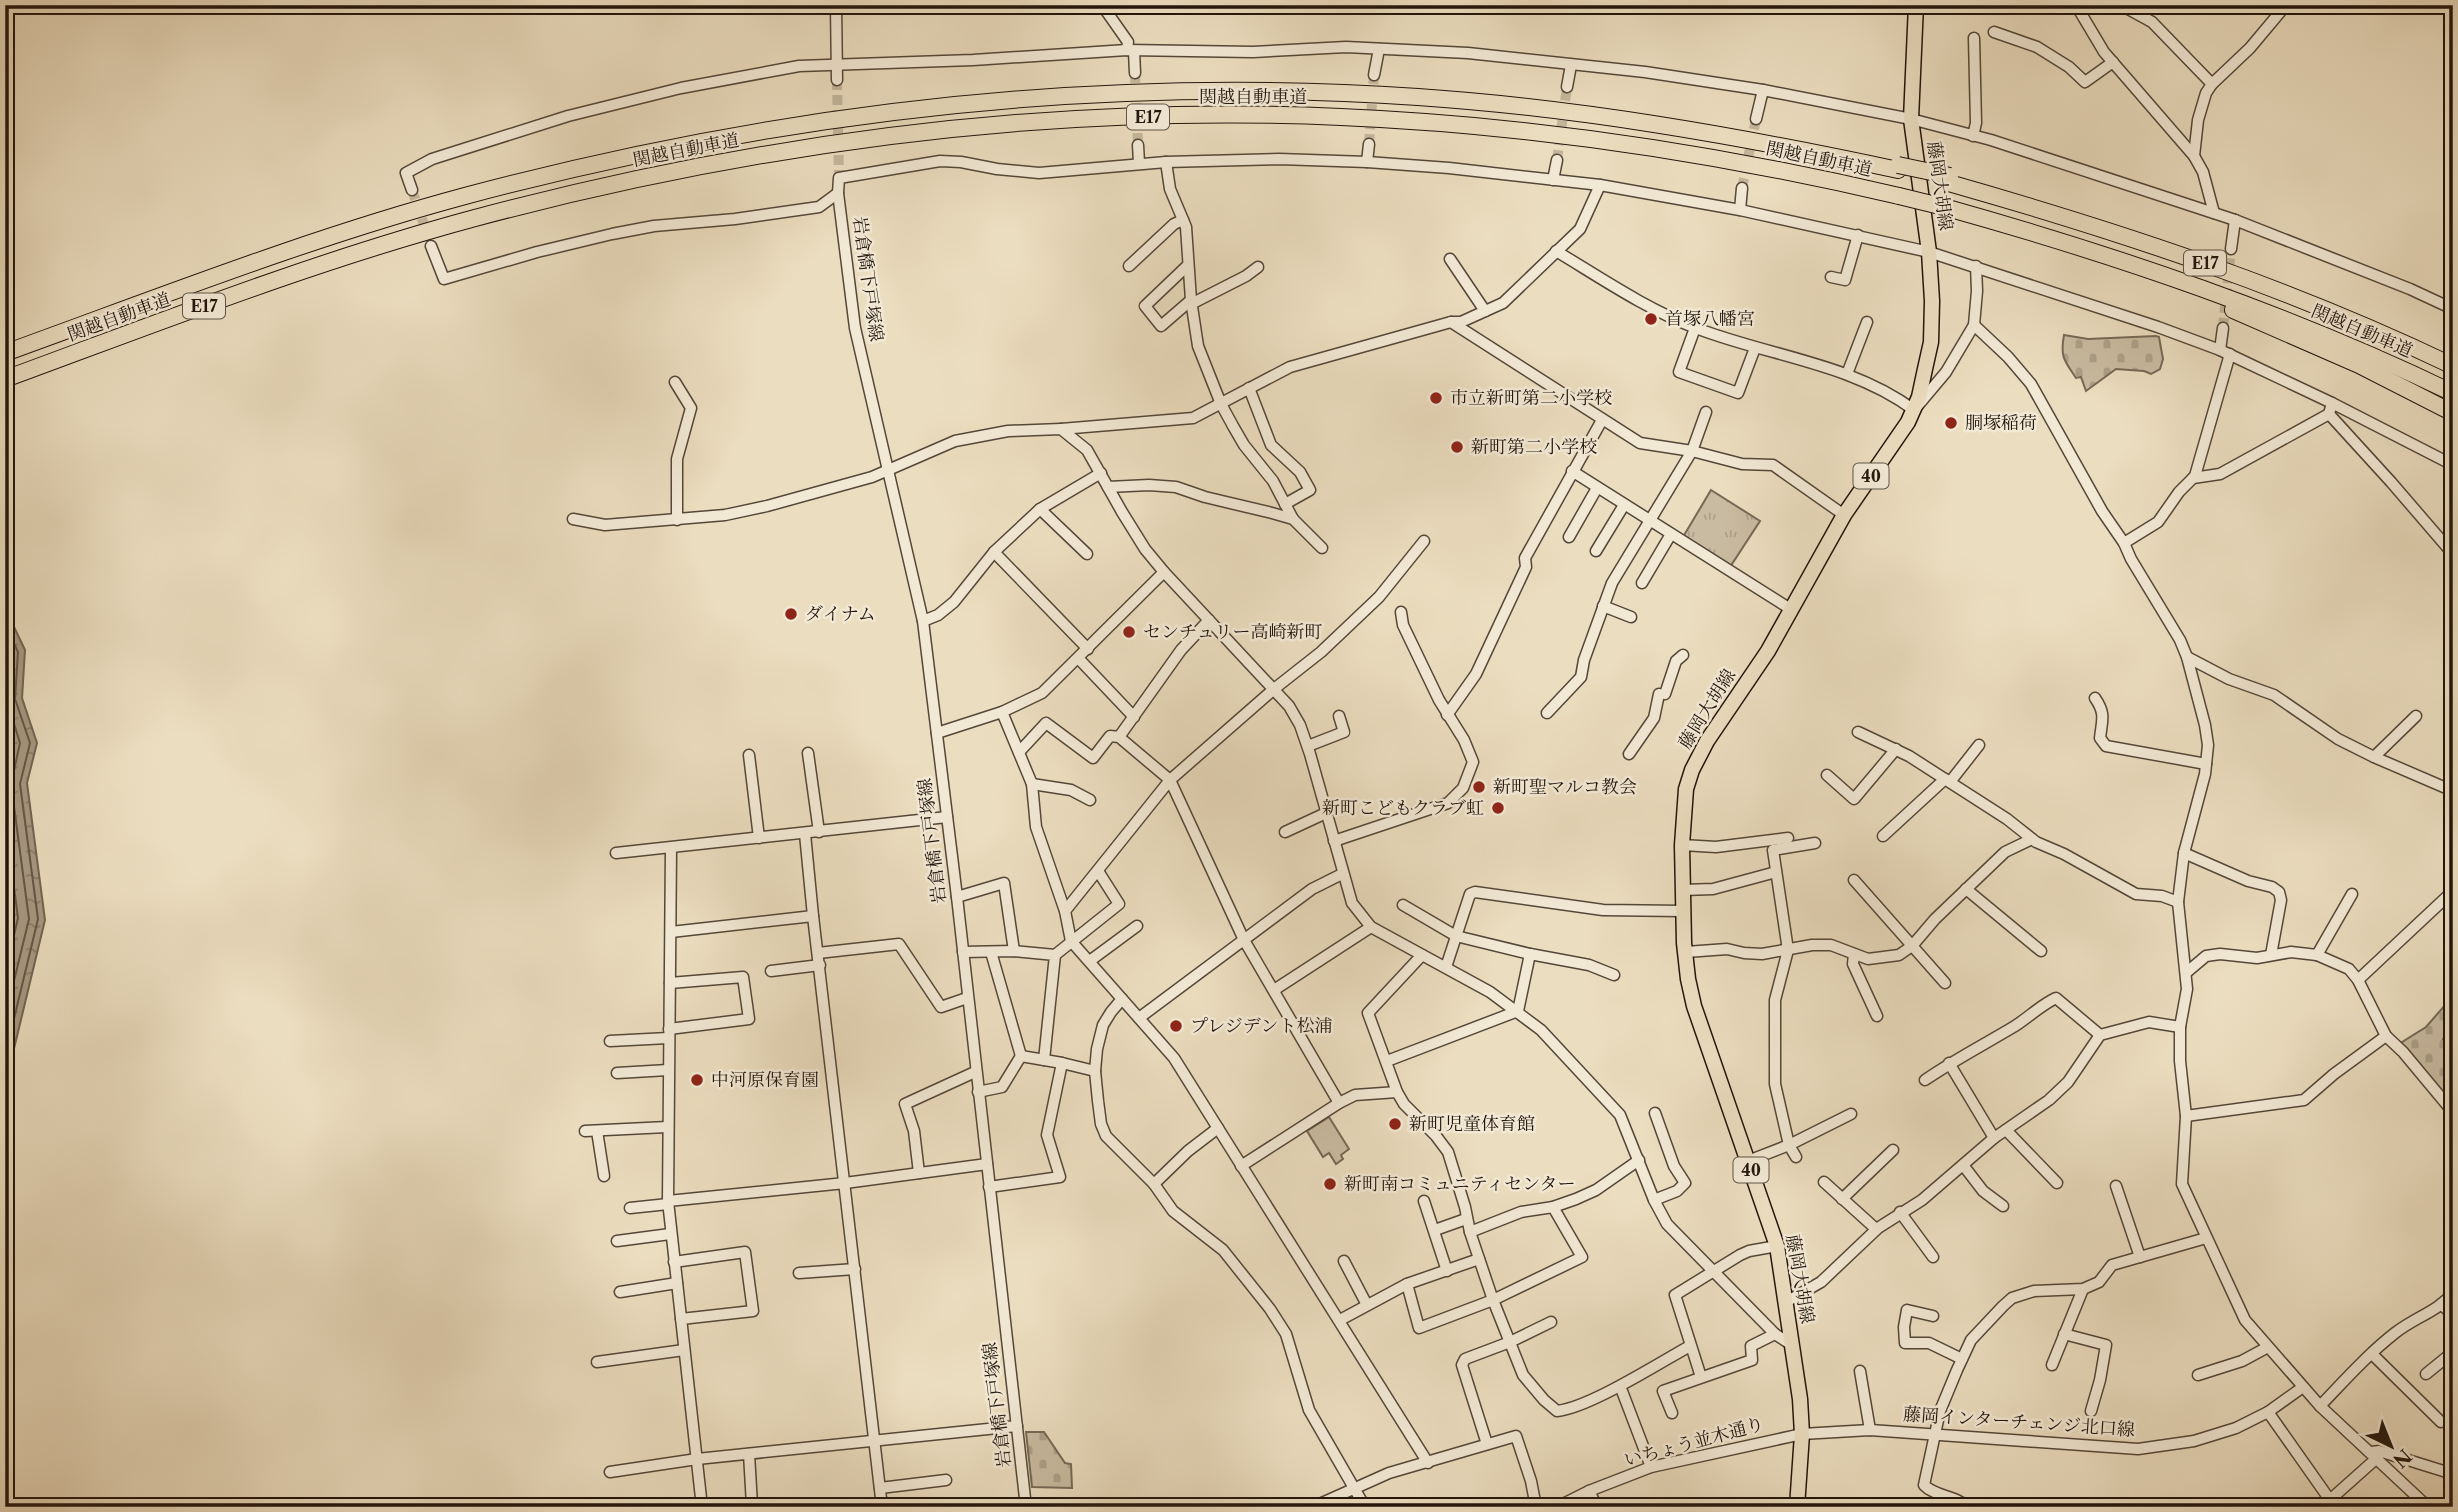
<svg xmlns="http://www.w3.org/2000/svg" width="2458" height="1512" viewBox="0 0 2458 1512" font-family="'Libre Caslon Text','Noto Serif JP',serif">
<defs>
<pattern id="grass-tufts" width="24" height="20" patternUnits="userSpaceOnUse" patternTransform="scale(1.75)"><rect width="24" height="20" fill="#c9bba1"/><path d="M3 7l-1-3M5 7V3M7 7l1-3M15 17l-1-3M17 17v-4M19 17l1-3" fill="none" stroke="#aca089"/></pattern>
<pattern id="cemetery-stones" width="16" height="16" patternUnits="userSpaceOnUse" patternTransform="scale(1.75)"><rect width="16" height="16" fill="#c9bba1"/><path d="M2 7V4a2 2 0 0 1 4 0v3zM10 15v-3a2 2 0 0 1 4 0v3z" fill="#aca089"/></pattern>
<pattern id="water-ripples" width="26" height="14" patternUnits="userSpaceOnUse" patternTransform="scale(1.75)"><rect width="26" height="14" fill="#a79982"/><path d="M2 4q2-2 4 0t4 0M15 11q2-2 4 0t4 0" fill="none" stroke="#887c69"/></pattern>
</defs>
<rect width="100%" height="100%" fill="#ebddbf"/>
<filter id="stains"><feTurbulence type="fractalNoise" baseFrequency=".00286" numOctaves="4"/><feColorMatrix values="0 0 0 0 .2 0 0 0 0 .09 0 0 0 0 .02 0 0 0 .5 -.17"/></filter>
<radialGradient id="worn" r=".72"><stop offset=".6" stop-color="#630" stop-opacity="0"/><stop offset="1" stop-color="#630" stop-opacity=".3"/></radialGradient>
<polygon fill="url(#grass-tufts)" stroke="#766856" stroke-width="2" points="1711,490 1760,521 1730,567 1683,537"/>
<g fill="url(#cemetery-stones)" stroke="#766856" stroke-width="2">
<path d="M2064,335L2088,339L2156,336L2159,337L2163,359L2160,369L2151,374L2144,371L2116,369L2086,391L2081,377L2076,378C2064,360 2060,357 2064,335Z"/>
<polygon points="2453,996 2453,1027 2443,1039 2453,1049 2453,1095 2447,1102 2399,1044 2426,1027"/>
<polygon points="1026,1432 1044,1432 1065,1463 1071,1464 1072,1488 1032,1487"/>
</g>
<polygon fill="#c9bba1" stroke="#766856" stroke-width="2" points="1329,1117 1349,1149 1341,1155 1343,1159 1336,1164 1329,1153 1323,1157 1307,1131"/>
<polygon fill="url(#water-ripples)" stroke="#726453" stroke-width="2" points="5,608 25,650 22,698 37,743 27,783 45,920 5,1086"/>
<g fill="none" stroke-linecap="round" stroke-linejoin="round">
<g stroke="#645747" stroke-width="2">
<polyline points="5,624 18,652 15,699 30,743 20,784 38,919 5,1056"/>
<polyline points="5,645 9,654 7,701 20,743 11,784 29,919 5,1018"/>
<polyline points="5,819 18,918 5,973"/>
</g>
<g stroke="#c3b59b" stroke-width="10" stroke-dasharray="10 5" stroke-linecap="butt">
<polyline points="1135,73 1138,145"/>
<polyline points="837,80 839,178"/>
<polyline points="1369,144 1374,75"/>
<polyline points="1557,160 1567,87"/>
<polyline points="1742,188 1756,119"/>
<polyline points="412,190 428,236"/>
<polyline points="2223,328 2231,249"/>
</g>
<defs>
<g id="minor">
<polyline points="836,5 837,80"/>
<polyline points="1102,5 1128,42 1127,50"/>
<polyline points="2076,5 2104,52 2194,156 2203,172 2214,213"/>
<polyline points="2121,5 2152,22 2212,84"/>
<polyline points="1994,32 2037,47 2069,67 2085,82 2113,62"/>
<polyline points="1134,51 1135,73"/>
<polyline points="1374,75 1379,49"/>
<polyline points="1567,87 1571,65"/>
<polyline points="1756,119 1763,90"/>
<polyline points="1973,136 1976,123 1974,38"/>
<polyline points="1138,145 1139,163"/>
<polyline points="2194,156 2198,120 2206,93 2212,84 2250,48 2286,5"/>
<polyline points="1166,162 1170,189 1186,227 1191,300 1198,346 1221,404 1233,426 1244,445 1273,481 1293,519"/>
<polyline points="1367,162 1369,144"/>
<polyline points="1553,180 1557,160"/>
<polyline points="412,190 406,173 432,159 568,116 681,88 799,66 973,60 1127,50 1253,52 1346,47 1468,53 1645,72 1763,90 1911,119 1991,140 2235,220 2410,289 2453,309"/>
<polyline points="1740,210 1742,188"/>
<polyline points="431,246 444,279 537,252 612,234 654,226 735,219 819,207 838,193"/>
<polyline points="2231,249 2235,220"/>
<path d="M1556,251C1601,278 1646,309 1696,328C1768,356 1851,363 1914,410L1946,372L1974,325L2008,357L2031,384L2102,511L2124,543L2131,559L2180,640L2187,657L2205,725L2208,745L2205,774L2184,853L2178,902L2187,989L2180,1027V1061L2186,1116L2182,1184L2245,1320L2320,1406L2428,1507"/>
<polyline points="1450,259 1485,311"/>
<polyline points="1188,265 1145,306 1161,326 1191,300"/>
<polyline points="1129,266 1174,224 1183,220"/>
<polyline points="1831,277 1845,280 1858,235"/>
<polyline points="1191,304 1246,276 1258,267"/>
<polyline points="1451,322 1640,443 1692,451 1742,464 1773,465 1844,515"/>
<polyline points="1974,325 1977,291 1976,266"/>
<polyline points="1695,328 1679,372 1738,393 1755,348"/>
<polyline points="2220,350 2223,328"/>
<polyline points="1847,374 1867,322"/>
<polyline points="675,382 691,408 677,459 677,520"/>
<polyline points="1249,388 1271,445 1300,472 1310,490 1285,504"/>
<polyline points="2332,403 2329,414 2391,482 2453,554"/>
<polyline points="1061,429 1193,418 1290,367 1451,322 1461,322 1503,303 1580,229 1600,185"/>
<polyline points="1572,471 1792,610"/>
<polyline points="2193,478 2220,474 2329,414"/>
<polyline points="1108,487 1149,485 1176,487 1205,497 1272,513 1293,519 1322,548"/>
<polyline points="1040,509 1087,554"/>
<polyline points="573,519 605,525 725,515 767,506 872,477 955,441 1008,431 1061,429 1087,450 1122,512 1145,549 1164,572 1289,706 1300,725 1310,754 1352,903 1371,927 1490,992 1541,1030 1620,1115 1654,1200 1667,1224 1775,1334 1792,1345"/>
<polyline points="1569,537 1597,488"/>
<polyline points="2124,543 2158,522 2179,492 2195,476 2230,354"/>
<polyline points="1596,551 1624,505"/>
<polyline points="994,552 1088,649"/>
<polyline points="1642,583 1671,534"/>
<polyline points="1603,606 1631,617"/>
<polyline points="923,621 938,615 954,602 994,552 1040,509 1101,473"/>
<polyline points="2187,657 2229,679 2274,695 2338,739 2374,757 2453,791"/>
<polyline points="1078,658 1134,717"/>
<polyline points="1665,694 1676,661 1683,655"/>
<path d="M2095,698C2106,714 2102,720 2100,738L2106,746L2206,764"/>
<polyline points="1002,712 1032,784 1036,827 1065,911 1071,941 1174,1058 1428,1463"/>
<polyline points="1547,713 1581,677 1584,660 1612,583 1692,451 1706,412"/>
<polyline points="1447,715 1476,674 1526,567 1525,558 1602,420"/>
<polyline points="1858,732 1909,756 2007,819 2036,842 2064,854 2136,894 2162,896 2178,902"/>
<polyline points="937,733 1002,712 1042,693 1164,572"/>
<polyline points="1119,737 1181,650 1209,620"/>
<polyline points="1308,746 1344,732 1339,716"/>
<polyline points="1019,752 1046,723 1093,758 1110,736 1119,737 1170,780 1244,940 1339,1103"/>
<polyline points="808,753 819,832"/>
<polyline points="1629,754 1654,718 1659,694"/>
<polyline points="749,755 759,838"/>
<polyline points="2374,757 2416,716"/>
<polyline points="1827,775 1854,799 1896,749"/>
<polyline points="1950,782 1979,745"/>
<polyline points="1032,784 1071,790 1090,800"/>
<polyline points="1285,832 1326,813"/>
<polyline points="805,834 813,916 882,1507"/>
<polyline points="1883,836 1945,779"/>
<polyline points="1334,841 1448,803 1463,788 1473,762 1464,740 1439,700 1403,625 1401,612"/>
<polyline points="1682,845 1716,847 1788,838"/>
<polyline points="671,849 668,1201 702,1507"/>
<polyline points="616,853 947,817"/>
<polyline points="2184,853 2248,881 2272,887 2279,892 2281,900 2271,955"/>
<polyline points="1854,880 1945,983"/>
<polyline points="1966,889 2041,951"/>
<polyline points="1683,890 1713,889 1776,872"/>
<polyline points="957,897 1004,883 1014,951"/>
<polyline points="1403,905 1456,936 1530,954 1589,965 1614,975"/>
<polyline points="1065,911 1170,780 1274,689 1321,652 1379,597 1424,541"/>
<polyline points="671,932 813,916"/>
<polyline points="963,952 1014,951 1055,955 1044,1060"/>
<polyline points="991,952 1021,1056"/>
<polyline points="1686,952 1727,949 1744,953 1762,954 1812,945 1831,945 1868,959 1899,955 1912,946 1935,919 2005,852 2032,839"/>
<polyline points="818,953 899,944 941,1007 967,998"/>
<polyline points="1854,954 1853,964 1877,1016"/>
<polyline points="1055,955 1119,904 1098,871"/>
<path d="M1422,955L1368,1013L1397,1092L1404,1104L1436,1136L1448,1152L1465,1207L1470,1232L1493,1300L1523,1375L1544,1400L1557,1411C1589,1408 1659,1363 1690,1346"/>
<polyline points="2317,955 2352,894"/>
<polyline points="1091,960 1137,926"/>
<polyline points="1446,967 1470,894 1475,892 1603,910 1683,911"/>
<polyline points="771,971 820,965"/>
<polyline points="2187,972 2206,956 2220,954 2257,958 2291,952 2317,955 2349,969 2358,980 2386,1036 2403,1052 2453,1112"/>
<polyline points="2358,980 2453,891"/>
<polyline points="1274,990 1371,927"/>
<polyline points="1122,999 1111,1012 1103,1025 1097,1049 1095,1071 1098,1101 1101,1124 1106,1136 1154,1184 1173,1211 1223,1250 1270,1309 1286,1334 1309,1410 1365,1507"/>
<polyline points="1139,1018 1312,889 1342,874"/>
<polyline points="669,1029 749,1019 743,977 670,983"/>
<polyline points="610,1041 668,1038"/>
<polyline points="1387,1061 1518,1011 1530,954"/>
<polyline points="1949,1063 1994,1138"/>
<polyline points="617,1073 668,1070"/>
<path d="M1925,1080C1954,1060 1985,1044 2015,1026C2029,1017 2041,1005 2056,998L2100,1035"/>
<polyline points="978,1092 1002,1087 1021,1056 1062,1063"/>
<polyline points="2186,1116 2304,1100 2334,1074 2386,1036"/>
<polyline points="2006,1130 2057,1183"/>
<polyline points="585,1131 667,1127"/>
<polyline points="597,1131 604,1176"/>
<polyline points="1796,1157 1789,1145 1775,1084 1775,1000 1788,950 1773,850 1815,843"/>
<polyline points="1748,1161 1789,1145 1851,1114"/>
<polyline points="1963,1165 1983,1191 2003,1206"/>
<polyline points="1241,1166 1339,1103 1355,1095 1397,1092"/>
<polyline points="919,1173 914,1131 905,1104 975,1072"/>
<polyline points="1824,1182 1876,1229"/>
<polyline points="1154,1184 1188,1151 1218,1128"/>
<polyline points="2116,1186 2140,1257"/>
<polyline points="989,1187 1060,1177 1047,1135 1062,1063 1095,1071"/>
<polyline points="1842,1199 1893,1150"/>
<polyline points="1654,1200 1677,1191 1685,1183 1674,1166 1655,1113"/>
<polyline points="668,1201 845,1183 987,1164"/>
<polyline points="1424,1201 1447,1271"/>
<polyline points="630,1208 668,1204"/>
<polyline points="1900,1212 1933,1257"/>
<polyline points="1435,1230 1466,1219"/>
<polyline points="1470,1232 1521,1212 1553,1207 1576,1199 1596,1190 1639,1160"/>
<polyline points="617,1241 670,1234"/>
<polyline points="1344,1261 1367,1305"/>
<polyline points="674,1262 745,1252 753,1311 681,1319"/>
<polyline points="799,1273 855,1269"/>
<polyline points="1407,1284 1419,1328 1493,1300 1582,1257 1553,1207"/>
<polyline points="620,1292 677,1283"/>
<polyline points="1786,1302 1821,1282 1878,1228 1922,1200 1994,1138 2049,1100 2068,1082 2100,1035 2149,1022 2180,1027"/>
<polyline points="2442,1305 2453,1315"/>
<polyline points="1933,1316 1907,1310 1904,1327 1905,1343 1929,1343 1962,1359"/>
<polyline points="1340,1320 1407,1284 1479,1259"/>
<polyline points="2064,1334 2106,1345 2100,1380 2091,1411"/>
<polyline points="2372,1354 2441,1422"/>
<polyline points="597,1362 684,1350"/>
<polyline points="2052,1365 2083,1289"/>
<polyline points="1860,1371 1870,1430"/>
<polyline points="2426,1374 2453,1352"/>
<polyline points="2198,1375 2242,1361 2268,1347"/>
<polyline points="1701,1377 1675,1295 1740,1255 1749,1251 1777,1246"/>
<polyline points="1622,1391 1651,1467"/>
<path d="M2320,1406C2344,1381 2368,1354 2395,1333C2415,1317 2437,1312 2453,1293"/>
<polyline points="2268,1412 2330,1500"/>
<polyline points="1672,1413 1663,1391 1752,1360 1751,1346 1775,1334"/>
<polyline points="1487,1444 1462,1365 1465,1359 1510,1342 1551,1322"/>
<polyline points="2372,1452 2379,1451 2453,1474"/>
<polyline points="749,1454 752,1505"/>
<polyline points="610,1472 697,1459 1017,1426"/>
<polyline points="880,1488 946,1480"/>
<polyline points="1589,1491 1597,1507"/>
<polyline points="1026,1507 957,897 923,621 855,328 838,193 839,178 940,161 961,162 997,169 1039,173 1166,162 1279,159 1367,162 1449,168 1600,185 1740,210 1929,252 2158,327 2220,350 2332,403 2453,465"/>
<polyline points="1313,1507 1389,1473 1516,1436 1531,1481 1536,1507"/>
<polyline points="1557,1507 1589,1491 1651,1467 1802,1434 1870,1430 2138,1449 2194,1441 2236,1428 2268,1412 2303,1387"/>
<path d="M1967,1507C1956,1495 1935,1497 1924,1485L1940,1411L1957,1370L1971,1340L2003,1306L2012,1298L2034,1291L2083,1289L2099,1282L2112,1265L2206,1238"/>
<polyline points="2322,1507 2378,1457"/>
</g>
<polyline id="major" points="1797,1507 1802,1434 1800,1399 1777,1246 1694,1006 1688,979 1684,943 1682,845 1686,789 1692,770 1707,741 1768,651 1844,515 1908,422 1919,397 1925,369 1931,342 1932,301 1929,252 1911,119 1916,5"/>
<g id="highway">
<path d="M1949,183C2121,232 2291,288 2453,366"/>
<path d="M1944,207C2119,256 2289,314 2453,393"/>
<polyline points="2233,310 2359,365 2453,413"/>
<path d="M5,353C157,298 309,238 465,196C775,113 1097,75 1418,97C1580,108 1739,136 1898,170"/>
<path d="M5,379C160,322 315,261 475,218C756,143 1050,104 1341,117C1529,125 1716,153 1899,196"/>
</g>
</defs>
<use href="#minor" stroke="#544739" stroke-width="13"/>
<use href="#major" stroke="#22150c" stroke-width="17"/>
<use href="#highway" stroke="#22150c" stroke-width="18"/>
<use href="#minor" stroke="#f2e9d5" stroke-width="10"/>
<use href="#major" stroke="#ebddbf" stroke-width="14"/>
<use href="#highway" stroke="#ebddbf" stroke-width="16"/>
<defs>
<g id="highway-bridge">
<polyline points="1898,165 1950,176"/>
<polyline points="1899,196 1944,207"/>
</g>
</defs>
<use href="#highway-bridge" stroke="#22150c" stroke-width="18" stroke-linecap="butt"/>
<use href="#highway-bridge" stroke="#ebddbf" stroke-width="16"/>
</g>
<g fill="#8f2418" stroke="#f2e9d5" stroke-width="2.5">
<circle cx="1651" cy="319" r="7"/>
<circle cx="1436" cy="398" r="7"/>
<circle cx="1951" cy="423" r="7"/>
<circle cx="1457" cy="447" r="7"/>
<circle cx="791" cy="614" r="7"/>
<circle cx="1129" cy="632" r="7"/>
<circle cx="1479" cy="787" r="7"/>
<circle cx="1498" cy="808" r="7"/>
<circle cx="1176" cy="1026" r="7"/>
<circle cx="697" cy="1080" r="7"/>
<circle cx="1395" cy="1124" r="7"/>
<circle cx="1330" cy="1184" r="7"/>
</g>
<g text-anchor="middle" stroke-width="5" stroke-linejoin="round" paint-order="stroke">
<g fill="#f2e9d5" stroke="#605548" stroke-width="2">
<rect x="1127" y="104.5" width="42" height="25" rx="5"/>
<rect x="2184" y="250.5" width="42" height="25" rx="5"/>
<rect x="183" y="293.5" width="42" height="25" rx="5"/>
<rect x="1853.5" y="463.5" width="35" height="25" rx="5"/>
<rect x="1733.5" y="1157.5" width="35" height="25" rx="5"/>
</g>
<g font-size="16" font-weight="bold" fill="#22150c">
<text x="1148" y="123">E17</text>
<text x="2205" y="269">E17</text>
<text x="204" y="312">E17</text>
<text x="1871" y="482">40</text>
<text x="1751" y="1176">40</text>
</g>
<g font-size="18" fill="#22150c" stroke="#f2e9d5">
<text x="1253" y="103">関越自動車道</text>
<text transform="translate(686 150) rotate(-11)" y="6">関越自動車道</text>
<text transform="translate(1819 159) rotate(12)" y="6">関越自動車道</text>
<text transform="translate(1940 186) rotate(82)" y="6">藤岡大胡線</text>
<text transform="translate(868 279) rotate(82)" y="6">岩倉橋下戸塚線</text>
<text transform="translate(119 317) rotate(-20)" y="6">関越自動車道</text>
<text transform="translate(2362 331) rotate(23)" y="6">関越自動車道</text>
<text transform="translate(1707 709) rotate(-58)" y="6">藤岡大胡線</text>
<text transform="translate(932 841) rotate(-97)" y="6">岩倉橋下戸塚線</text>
<text transform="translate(1800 1279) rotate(80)" y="6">藤岡大胡線</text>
<text transform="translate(997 1405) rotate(-97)" y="6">岩倉橋下戸塚線</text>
<text transform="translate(2019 1422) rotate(4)" y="6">藤岡インターチェンジ北口線</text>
<text transform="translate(1694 1442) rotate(-15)" y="6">いちょう並木通り</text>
</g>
<g font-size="18" fill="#22150c" stroke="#f2e9d5" text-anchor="start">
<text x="1665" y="325">首塚八幡宮</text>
<text x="1450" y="404">市立新町第二小学校</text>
<text x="1965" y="429">胴塚稲荷</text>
<text x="1471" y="453">新町第二小学校</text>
<text x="805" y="620">ダイナム</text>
<text x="1143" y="638">センチュリー高崎新町</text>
<text x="1493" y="793">新町聖マルコ教会</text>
<text x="1484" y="814" text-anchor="end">新町こどもクラブ虹</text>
<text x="1190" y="1032">プレジデント松浦</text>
<text x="711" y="1086">中河原保育園</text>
<text x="1409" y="1130">新町児童体育館</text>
<text x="1344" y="1190">新町南コミュニティセンター</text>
</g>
</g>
<rect width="2458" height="1512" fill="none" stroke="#ebddbf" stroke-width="28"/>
<rect x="7" y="7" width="2444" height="1498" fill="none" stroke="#22150c" stroke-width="3.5"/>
<rect x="14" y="14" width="2430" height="1484" fill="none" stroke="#22150c" stroke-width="2"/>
<g transform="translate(2391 1446) rotate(137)" stroke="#f2e9d5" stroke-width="5" paint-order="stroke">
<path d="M0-5L12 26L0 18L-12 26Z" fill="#22150c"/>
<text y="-10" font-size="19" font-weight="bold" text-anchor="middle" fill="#22150c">N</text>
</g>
<rect width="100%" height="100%" filter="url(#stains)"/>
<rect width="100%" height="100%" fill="url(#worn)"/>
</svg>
